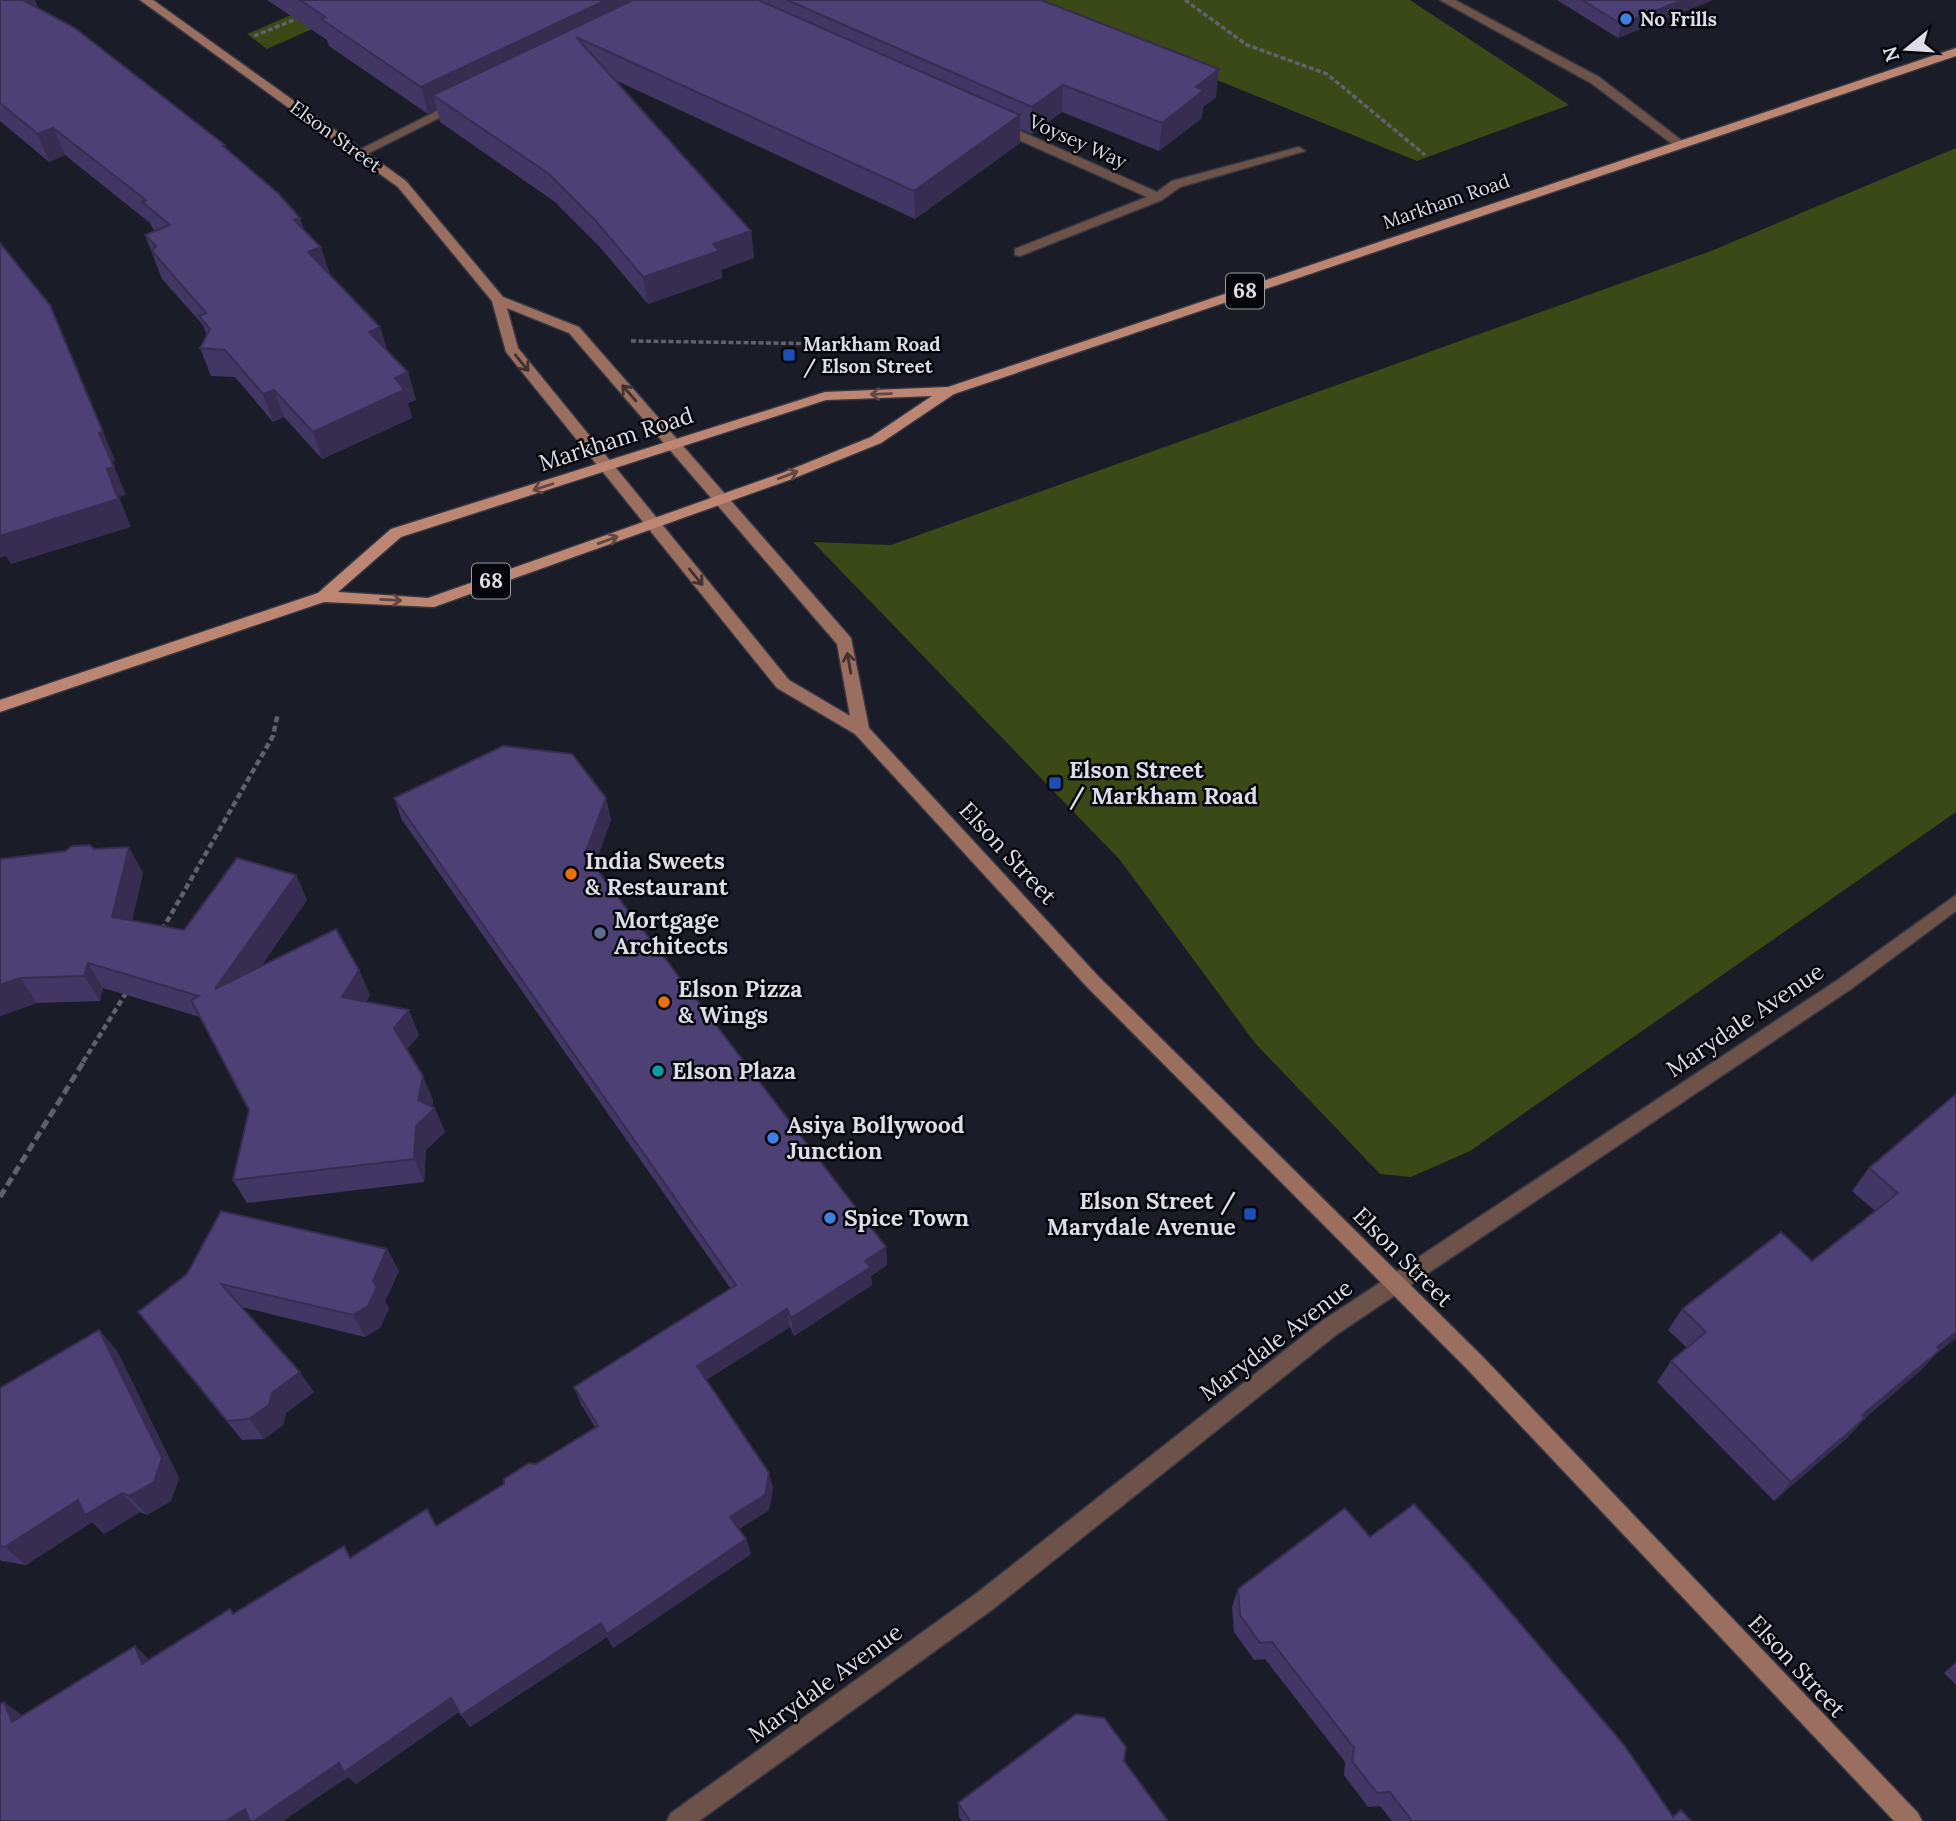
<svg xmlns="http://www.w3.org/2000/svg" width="1956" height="1821" viewBox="0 0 1956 1821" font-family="Lora,serif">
<rect width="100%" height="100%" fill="#1a1c28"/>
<g fill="#3a4915">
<polygon points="326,0 378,0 267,49 247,34"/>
<polygon points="1019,0 1410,0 1569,105 1417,161"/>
<polygon points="1956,148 1956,812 1470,1151 1411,1177 1380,1174 1255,1043 1120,860 813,542 891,545 1711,251"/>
</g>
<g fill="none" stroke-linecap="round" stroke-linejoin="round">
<defs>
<polygon id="lane" points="1440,0 1455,0 1599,77 1685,143 1675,146 1591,83"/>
<g id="street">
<polygon points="455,102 465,105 363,156 353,153"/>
<polygon points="994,123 1002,123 1157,192 1172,181 1299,147 1305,151 1180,187 1162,200 1020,256 1015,255 1015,249 1147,197 994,129"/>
<polygon points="1956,895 1956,911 1851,989 1336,1335 993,1609 699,1821 667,1821 671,1813 977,1593 1322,1321 1839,979"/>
</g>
<path id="secondary" d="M140,0H153L406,181L503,297L579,327L851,638L869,728L1099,977L1482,1356L1918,1813L1922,1821H1894L1468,1370L1087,987L855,734L777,688L506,352L492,301L398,187ZM507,308L569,333L837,644L850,716L789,680L518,348Z"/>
<path id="primary" d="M1956,48V56L954,394L881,443L792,479L434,607L324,602L0,712V700L318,593L391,529L825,392L948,387ZM932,396L871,437L782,473L428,598L338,592L401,537L826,400Z"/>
</defs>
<use href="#lane" stroke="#353743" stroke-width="3"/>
<use href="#street" stroke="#353743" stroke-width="3"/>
<use href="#secondary" stroke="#353743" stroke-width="3"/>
<use href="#primary" stroke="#353743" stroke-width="3"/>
<g stroke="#60616c" stroke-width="3.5" stroke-dasharray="5 2.5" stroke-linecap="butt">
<polyline points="1185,0 1247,45 1327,74 1425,155"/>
<polyline points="254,36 301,17"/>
<polyline points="631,341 839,344"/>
</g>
<g stroke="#60616c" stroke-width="4.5" stroke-dasharray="6 3.5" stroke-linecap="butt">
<polyline points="162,930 273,736 278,713"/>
<polyline points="83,1062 128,990"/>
</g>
<polyline stroke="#60616c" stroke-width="5" stroke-dasharray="9 4.5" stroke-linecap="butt" points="0,1197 84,1061"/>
<use href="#lane" fill="#6c5248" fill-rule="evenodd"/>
<use href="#street" fill="#6c5248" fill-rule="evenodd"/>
<use href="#secondary" fill="#9a6f60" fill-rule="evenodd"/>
<use href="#primary" fill="#bd8673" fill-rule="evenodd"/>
</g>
<g fill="#423764">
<polygon points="0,0 35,0 38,8 227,149 300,218 304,230 329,275 380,327 387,350 408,372 416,400 408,403 412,418 322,459 284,417 273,422 235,377 211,376 200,348 207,336 203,325 162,279 145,235 155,231 153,229 150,223 65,155 49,162 0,121"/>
<polygon points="267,0 1041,0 1216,97 1203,107 1202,118 1159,151 1062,112 1032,134 1020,129 1020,143 915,219 615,80 751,231 754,258 721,270 722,278 648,304 599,246 555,202 440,122 437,110 428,114 329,46 327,40"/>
<polygon points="1557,0 1713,0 1618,38"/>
<polygon points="394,798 606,798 611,820 594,866 886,1247 887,1265 871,1276 872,1285 794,1336 790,1327 706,1380 769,1473 773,1488 769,1510 739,1529 746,1539 751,1554 613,1648 607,1637 470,1727 459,1712 356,1784 348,1777 0,1821 22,1715 149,1659 234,1613 352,1557 437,1525 595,1427 581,1404 574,1387 731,1289 402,820"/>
<polygon points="94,849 143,873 132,920 184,930 296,875 307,900 262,965 359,970 370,995 366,1002 419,1035 407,1049 423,1076 433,1101 432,1107 445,1132 426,1150 424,1182 247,1203 233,1180 249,1110 200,1017 103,988 100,1001 37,1003 0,1016 0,859"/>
<polygon points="1956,1094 1935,1355 1920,1371 1865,1418 1847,1438 1774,1501 1657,1382 1671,1361 1687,1348 1668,1330 1682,1309 1812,1261 1875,1211 1852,1191 1869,1168"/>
<polygon points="387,1249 399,1271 385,1301 389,1308 380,1328 365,1337 242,1307 314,1392 286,1413 283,1425 264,1439 242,1440 138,1312 187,1274"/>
<polygon points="99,1330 117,1351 179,1478 171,1501 147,1515 140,1512 104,1534 92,1522 26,1565 2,1561 0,1560 0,1388"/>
<polygon points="1370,1537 1672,1817 1681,1810 1691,1821 1392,1821 1380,1806 1368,1807 1344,1775 1345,1762 1265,1659 1254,1660 1234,1632 1232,1607 1238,1589"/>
<polygon points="1956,1662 1956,1685 1944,1673"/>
<polygon points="1124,1761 1168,1821 962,1821 959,1817 958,1803"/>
</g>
<g fill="#362d51">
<polygon points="22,0 35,0 43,21"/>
<polygon points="606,0 666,0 433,95 437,110 428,114 421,87"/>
<polygon points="1683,0 1713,0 1618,38 1621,24"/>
<polygon points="1219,69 1216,97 1203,107 1202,118 1159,151 1162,123 1196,87"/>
<polygon points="1063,85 1062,112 1032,134 1032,107"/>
<polygon points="1020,115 1020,143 915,219 914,191"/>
<polygon points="53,128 65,155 49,162 38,134"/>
<polygon points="300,218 309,246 294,220"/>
<polygon points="751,231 754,258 721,270 722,278 648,304 643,277 713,244"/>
<polygon points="321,247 330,274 316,280 308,252"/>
<polygon points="50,305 115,460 112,461 126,495 119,497 131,527 11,564 6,556 0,558 0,536 107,469 99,433"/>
<polygon points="380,327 388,355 369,332"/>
<polygon points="408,372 416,400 408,403 412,418 322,459 313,432 395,378"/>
<polygon points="274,390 284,417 273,422 263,394"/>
<polygon points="606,798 611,820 591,876 585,854"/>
<polygon points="129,847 143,873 127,942 112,917"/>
<polygon points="296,875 307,900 228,1013 215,989"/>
<polygon points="88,963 103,988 100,1001 84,976"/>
<polygon points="359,970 370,995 353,1021 342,997"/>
<polygon points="20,978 37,1003 0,1016 0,985"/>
<polygon points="409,1010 419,1035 405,1052 394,1028"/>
<polygon points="423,1076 433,1101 431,1112 435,1108 445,1132 426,1150 424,1182 414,1159 418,1100"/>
<polygon points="886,1247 887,1265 871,1276 872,1285 794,1336 791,1318 865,1261"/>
<polygon points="387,1249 399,1271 385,1301 389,1308 380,1328 365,1337 353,1315 373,1281"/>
<polygon points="787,1309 790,1327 701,1383 697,1366"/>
<polygon points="99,1330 117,1351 179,1478 171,1501 147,1515 129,1496"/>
<polygon points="1956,1332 1956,1338 1935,1355 1920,1371 1844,1435 1862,1415 1937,1347"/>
<polygon points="300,1372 314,1392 286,1413 283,1425 264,1439 249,1419 272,1393"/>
<polygon points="1865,1418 1847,1438 1774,1501 1791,1482"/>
<polygon points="769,1473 773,1488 769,1510 735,1532 730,1517"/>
<polygon points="122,1493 140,1512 104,1534 92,1522 26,1565 5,1547 78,1500"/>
<polygon points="746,1539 751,1554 613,1648 607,1634"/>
<polygon points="601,1623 607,1637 470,1727 461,1715"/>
<polygon points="135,1646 150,1660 142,1664"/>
<polygon points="451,1698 461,1710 356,1784 348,1777 283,1821 226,1821 245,1809 339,1763"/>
<polygon points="4,1702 22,1715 30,1734 12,1722"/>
</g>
<g fill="#4d4074" stroke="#362d51" stroke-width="2">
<polygon points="0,0 23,0 75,28 225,145 223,146 279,194 300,218 294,220 321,247 308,252 380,327 369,332 408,372 395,378 404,390 313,432 274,390 263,394 225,350 200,348 210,329 199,316 206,313 152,251 156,246 145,235 170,225 142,202 146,200 53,128 38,134 0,103"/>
<polygon points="300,0 606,0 421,87 321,19 325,17"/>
<polygon points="633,0 758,0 1020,115 914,191 576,37 751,231 713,244 719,251 643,277 594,219 549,174 433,95"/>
<polygon points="787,0 1041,0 1219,69 1196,87 1204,90 1162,123 1063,85 1032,107"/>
<polygon points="1582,0 1683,0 1621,24"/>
<polygon points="0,243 50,305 103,432 99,433 114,467 107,469 118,499 0,536"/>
<polygon points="503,746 572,754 606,798 585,854 886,1247 865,1261 871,1267 791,1318 787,1309 697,1366 769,1473 765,1495 730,1517 746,1539 607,1634 601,1623 461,1715 451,1698 344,1772 339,1763 254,1821 250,1821 245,1809 226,1821 0,1821 0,1704 4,1702 12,1722 135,1646 142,1664 230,1609 233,1614 344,1546 350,1558 427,1509 436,1526 504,1484 504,1479 529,1463 536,1464 598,1426 574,1387 736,1285 394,798"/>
<polygon points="90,845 94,849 129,847 112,917 184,930 237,858 296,875 215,989 336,929 359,970 342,997 409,1010 394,1028 423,1076 418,1100 435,1108 416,1126 414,1159 233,1180 249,1110 191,1000 199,996 88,963 84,976 20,978 0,985 0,859 65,851 72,846"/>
<polygon points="1956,1094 1956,1332 1937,1347 1940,1350 1862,1415 1865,1418 1791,1482 1671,1361 1706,1332 1682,1309 1781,1232 1812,1261 1898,1193 1869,1168"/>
<polygon points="221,1211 387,1249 373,1281 377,1287 368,1306 353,1315 221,1284 300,1372 272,1393 269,1405 249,1419 227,1421 138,1312 187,1274"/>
<polygon points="99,1330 162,1458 154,1482 129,1496 122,1493 85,1515 78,1500 5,1547 0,1546 0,1388"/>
<polygon points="1414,1504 1483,1580 1625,1746 1673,1817 1681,1810 1691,1821 1412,1821 1390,1792 1377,1793 1352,1761 1354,1748 1272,1642 1260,1643 1240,1615 1238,1589 1345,1508 1370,1537"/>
<polygon points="1076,1714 1104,1718 1126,1747 1124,1761 1168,1821 970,1821 958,1803"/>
</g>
<defs><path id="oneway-shaft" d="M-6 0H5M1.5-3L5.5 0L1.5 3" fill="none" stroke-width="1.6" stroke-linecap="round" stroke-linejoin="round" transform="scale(1.75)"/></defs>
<g stroke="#41312e">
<use href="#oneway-shaft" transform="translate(522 363) rotate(51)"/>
<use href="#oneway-shaft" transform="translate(629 393) rotate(-131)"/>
<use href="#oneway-shaft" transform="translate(696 577) rotate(51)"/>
<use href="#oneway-shaft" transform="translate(849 663) rotate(-100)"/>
</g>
<g stroke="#624640">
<use href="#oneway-shaft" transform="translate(881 394) rotate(178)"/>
<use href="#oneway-shaft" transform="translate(788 475) rotate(-21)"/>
<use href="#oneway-shaft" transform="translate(543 487) rotate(162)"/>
<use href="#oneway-shaft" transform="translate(608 540) rotate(-20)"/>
<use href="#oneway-shaft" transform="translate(391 600) rotate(3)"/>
</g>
<g fill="#3f7fe0" stroke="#06070c" stroke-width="2.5">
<circle cx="1626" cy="19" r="7"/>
<circle cx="773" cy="1138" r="7"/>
<circle cx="830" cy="1218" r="7"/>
</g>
<g fill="#1a4fb4" stroke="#06070c" stroke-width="2.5">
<rect x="782" y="348" width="14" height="14" rx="3.5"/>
<rect x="1048" y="776" width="14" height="14" rx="3.5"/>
<rect x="1243" y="1207" width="14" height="14" rx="3.5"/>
</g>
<g fill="#e8710a" stroke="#06070c" stroke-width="2.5">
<circle cx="571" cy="874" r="7"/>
<circle cx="664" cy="1002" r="7"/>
</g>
<circle fill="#5c6f8a" stroke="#06070c" stroke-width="2.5" cx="600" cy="933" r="7"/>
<circle fill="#0f9aa8" stroke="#06070c" stroke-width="2.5" cx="658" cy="1071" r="7"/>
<g text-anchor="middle" stroke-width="5" stroke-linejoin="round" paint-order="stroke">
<g font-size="19" font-weight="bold" fill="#dcdde6" stroke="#06070c" text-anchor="start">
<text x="1640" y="26">No Frills</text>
<text x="803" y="351">Markham Road<tspan x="803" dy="22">/ Elson Street</tspan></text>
</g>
<g font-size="19" fill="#dcdde6" stroke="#06070c">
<text transform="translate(336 136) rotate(36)" y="7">Elson Street</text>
<text transform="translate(1078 141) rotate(24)" y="7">Voysey Way</text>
<text transform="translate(1446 201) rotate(-19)" y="7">Markham Road</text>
</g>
<g fill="#06070c" stroke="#9c9da5" stroke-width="2">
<rect x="1226" y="273.5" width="38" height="35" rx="5"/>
<rect x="472" y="563.5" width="38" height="35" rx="5"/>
</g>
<g font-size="21" font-weight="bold" fill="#dcdde6">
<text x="1245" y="298">68</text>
<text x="491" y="588">68</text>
</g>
<g font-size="23" fill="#dcdde6" stroke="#06070c">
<text transform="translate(616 439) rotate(-18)" y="8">Markham Road</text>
<text transform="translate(1008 853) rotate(47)" y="8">Elson Street</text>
<text transform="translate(1745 1020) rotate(-34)" y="8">Marydale Avenue</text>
<text transform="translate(1403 1257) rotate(45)" y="8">Elson Street</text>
<text transform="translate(1276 1340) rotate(-37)" y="8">Marydale Avenue</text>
<text transform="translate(1797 1666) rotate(47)" y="8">Elson Street</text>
<text transform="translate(825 1683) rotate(-36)" y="8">Marydale Avenue</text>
</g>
<g font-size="23" font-weight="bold" fill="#dcdde6" stroke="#06070c" text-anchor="start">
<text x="1069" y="778">Elson Street<tspan x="1069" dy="26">/ Markham Road</tspan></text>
<text x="585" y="869">India Sweets<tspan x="585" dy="26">&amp; Restaurant</tspan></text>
<text x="614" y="928">Mortgage<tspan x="614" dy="26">Architects</tspan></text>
<text x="678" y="997">Elson Pizza<tspan x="678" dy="26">&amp; Wings</tspan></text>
<text x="672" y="1079">Elson Plaza</text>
<text x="787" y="1133">Asiya Bollywood<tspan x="787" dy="26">Junction</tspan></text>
<text x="1236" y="1209" text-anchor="end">Elson Street /<tspan x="1236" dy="26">Marydale Avenue</tspan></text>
<text x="844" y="1226">Spice Town</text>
</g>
</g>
<g transform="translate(1907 49) rotate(252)" stroke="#06070c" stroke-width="5" paint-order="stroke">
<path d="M0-5L12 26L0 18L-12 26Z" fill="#dcdde6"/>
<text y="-10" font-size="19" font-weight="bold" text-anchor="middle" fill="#dcdde6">N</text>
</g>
</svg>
